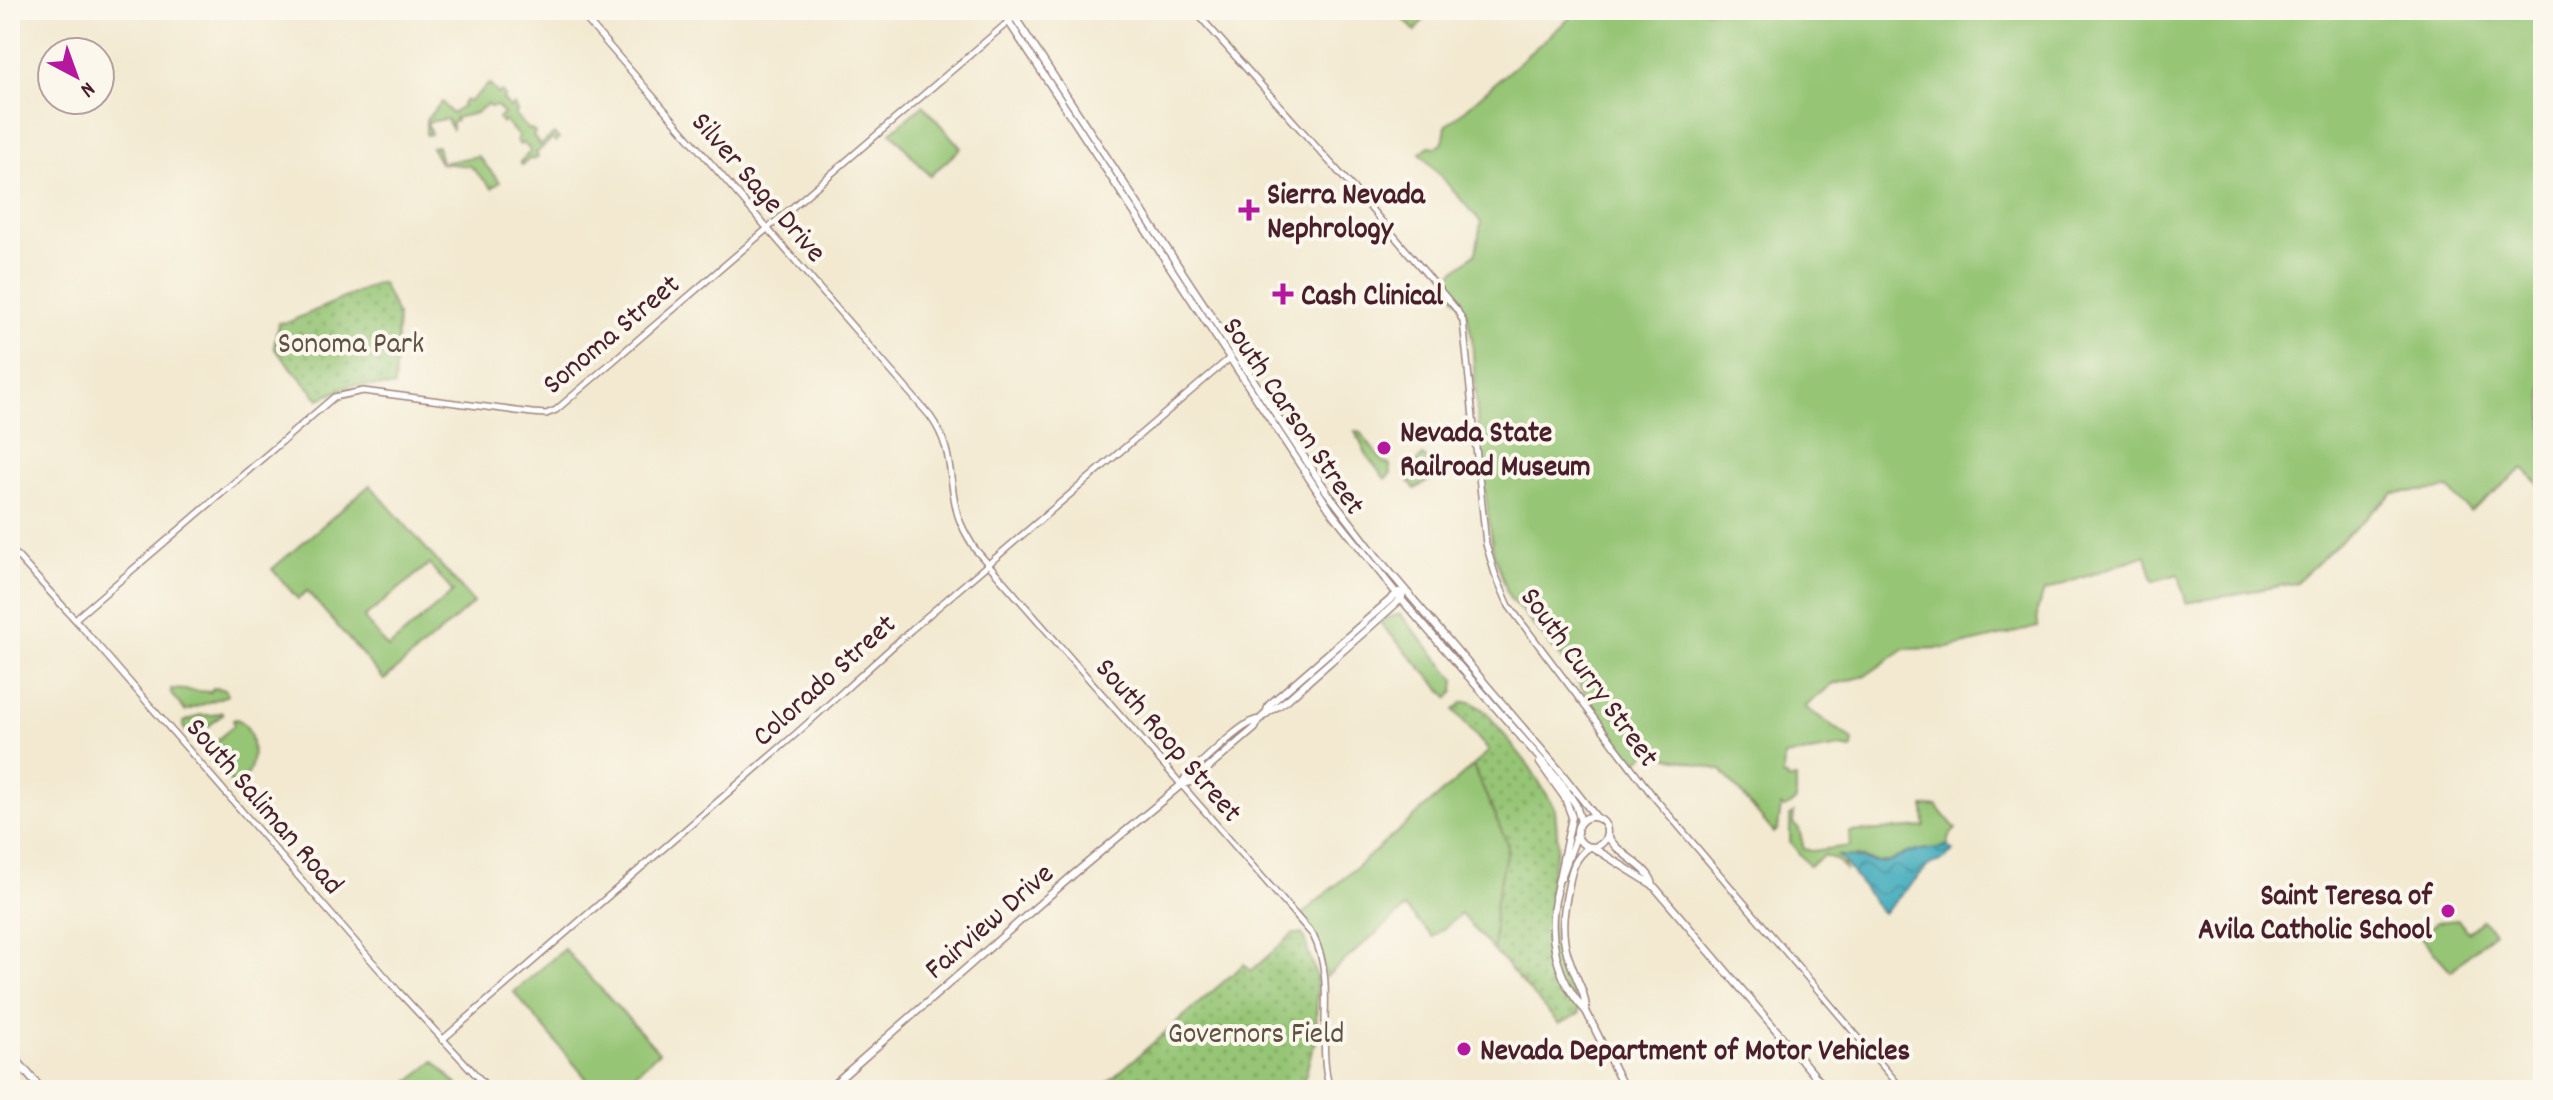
<svg xmlns="http://www.w3.org/2000/svg" width="2553" height="1100" viewBox="0 0 2553 1100" font-family="Dekko,sans-serif">
<defs>
<pattern id="park-dots" width="8" height="8" patternUnits="userSpaceOnUse" patternTransform="scale(2)"><rect width="8" height="8" fill="#95c574"/><path d="M2 2h.1M6 6h.1" fill="none" stroke="#7c9f5f" stroke-width="1.8" stroke-linecap="round"/></pattern>
<pattern id="water-waves" width="16" height="10" patternUnits="userSpaceOnUse" patternTransform="scale(2)"><rect width="16" height="10" fill="#3caabb"/><path d="M0 5q4-4 8 0t8 0" fill="none" stroke="#348a98"/></pattern>
</defs>
<rect width="100%" height="100%" fill="#fbf7ec"/>
<filter id="ink" filterUnits="userSpaceOnUse"><feTurbulence type="fractalNoise" baseFrequency=".0125" numOctaves="2"/><feDisplacementMap in="SourceGraphic" scale="16" xChannelSelector="R" yChannelSelector="G"/><feConvolveMatrix kernelMatrix="1 2 1 2 8 2 1 2 1" color-interpolation-filters="sRGB"/></filter>
<filter id="wash" filterUnits="userSpaceOnUse"><feTurbulence type="fractalNoise" baseFrequency=".006" numOctaves="4" result="noise"/><feDisplacementMap in="SourceGraphic" scale="32" xChannelSelector="R" yChannelSelector="G"/><feGaussianBlur stdDeviation="1.8" result="paint"/><feColorMatrix in="noise" values="0 0 0 0 0 0 0 0 0 0 0 0 0 0 0 0 0 1.4 0 .05"/><feComposite in="paint" operator="in"/></filter>
<g filter="url(#wash)">
<rect width="100%" height="100%" fill="#f2e9d0"/>
<g fill="#95c574" stroke="#707250" stroke-width="2" fill-rule="evenodd">
<polygon points="1395,10 1431,10 1415,31"/>
<polygon points="1579,10 2543,10 2543,489 2524,468 2470,512 2449,489 2393,493 2295,583 2186,603 2179,574 2153,581 2146,555 2044,591 2037,611 2038,627 1949,648 1904,649 1865,676 1831,685 1805,707 1853,740 1852,749 1840,747 1784,756 1783,777 1787,776 1788,780 1796,778 1796,801 1784,808 1781,806 1778,829 1774,833 1721,770 1648,752 1634,764 1559,655 1509,597 1493,551 1479,443 1472,338 1468,317 1460,302 1441,282 1476,253 1481,222 1420,153 1429,146 1437,147 1443,143 1446,126"/>
<polygon points="489,84 498,94 501,92 505,96 503,100 510,108 514,105 517,112 515,115 529,130 531,129 535,133 533,136 540,145 554,134 559,139 555,142 552,139 536,153 538,157 533,160 531,158 522,165 520,162 531,151 523,143 520,145 516,140 519,137 505,121 502,123 498,119 504,114 497,106 490,107 487,104 476,113 455,118 456,121 452,122 452,130 447,119 427,122 431,134 426,135 426,119 442,102 452,114 463,106 462,104 466,100 469,102"/>
<polygon points="923,105 961,148 930,176 891,132"/>
<polygon points="437,146 441,163 478,156 500,182 492,188 470,166 440,163 431,147"/>
<polygon points="1355,431 1359,431 1383,462 1390,465 1391,473 1385,479 1367,456"/>
<polygon points="1423,456 1432,465 1432,479 1415,489 1404,474"/>
<path d="M370,485L474,603L384,680L307,591L298,599L272,569ZM429,564L453,592L388,648L364,618Z"/>
<polygon points="1400,614 1455,679 1454,692 1449,698 1380,623 1387,618"/>
<polygon points="213,688 225,689 228,695 185,711 171,694 171,689 211,692"/>
<polygon points="222,712 223,714 196,737 191,737 183,727 184,722 200,715 213,715"/>
<path d="M236,719C255,725 255,756 249,772C247,778 240,783 235,787L201,748L210,741L213,744L234,725L233,720Z"/>
<polygon points="1473,766 1508,845 1495,907 1494,951 1461,914 1433,937 1405,908 1326,977 1318,944 1299,917"/>
<polygon points="1937,806 1956,829 1951,834 1947,846 1898,857 1889,862 1877,862 1858,856 1838,856 1843,860 1846,871 1839,862 1825,855 1809,866 1790,842 1790,816 1794,813 1793,824 1799,829 1804,849 1812,851 1850,846 1849,832 1925,827 1924,807"/>
<polygon points="2458,920 2468,932 2482,920 2494,932 2451,971 2420,936 2436,922"/>
<polygon points="564,949 659,1052 617,1090 596,1090 514,992"/>
<polygon points="434,1061 462,1090 399,1090"/>
</g>
<g fill="url(#park-dots)" stroke="#707250" stroke-width="2">
<polygon points="378,283 382,283 398,317 394,387 352,385 319,399 274,348 278,323 289,322"/>
<polygon points="1463,702 1472,702 1486,712 1530,767 1555,808 1558,845 1550,880 1553,944 1576,1000 1579,1014 1559,1024 1494,951 1495,907 1508,845 1473,766 1489,751 1454,710"/>
<path d="M1293,934H1302L1304,938L1317,979L1316,1042C1307,1057 1309,1075 1299,1090H1099L1244,964L1251,971Z"/>
</g>
<path fill="url(#water-waves)" stroke="#436473" stroke-width="2" d="M1948,846L1954,851L1943,860L1929,865L1884,913L1881,912L1843,860L1837,856C1855,854 1874,865 1887,862C1895,861 1902,854 1910,852C1922,849 1936,849 1948,846Z"/>
</g>
<g filter="url(#ink)">
<g fill="none" stroke-linecap="round" stroke-linejoin="round">
<defs>
<g id="tertiary">
<path d="M578,10L930,416C953,448 948,472 956,508C959,523 967,536 975,549L1313,935C1338,985 1315,1038 1330,1090"/>
<polyline points="1194,10 1361,197 1457,310 1463,321 1486,544 1495,574 1509,606 1653,796 1903,1090"/>
<polyline points="10,548 80,625 398,991 490,1090"/>
<polyline points="75,619 334,397 363,391 532,413 546,414 556,410 1014,17"/>
<polyline points="442,1040 798,732 911,630 1231,357"/>
</g>
<g id="secondary">
<polyline points="1266,713 1269,705 1399,592"/>
<path d="M1181,785L1193,781L1255,728C1260,714 1275,709 1287,700C1325,666 1364,633 1401,599L1405,590"/>
<polyline points="1561,878 1577,834"/>
<path d="M1557,892C1546,933 1556,980 1586,1011L1625,1090"/>
<path d="M1586,1011C1586,993 1577,981 1571,964C1559,936 1563,913 1569,884C1572,868 1575,858 1589,847"/>
<path d="M827,1090L1074,874L1181,785L1186,777C1201,764 1241,723 1257,720"/>
</g>
<g id="primary">
<polyline points="1001,10 1330,510 1401,599 1562,784 1576,805 1581,822"/>
<polyline points="1010,10 1327,492 1377,557 1559,770 1596,817"/>
<polyline points="1540,763 1565,798 1572,817 1555,897"/>
<circle cx="1592" cy="832" r="15"/>
<path d="M1607,835C1618,856 1650,866 1653,885L1827,1090"/>
<polyline points="1592,847 1653,885"/>
</g>
<g id="motorway">
<polyline points="10,1053 42,1090"/>
<polyline points="10,1080 19,1090"/>
</g>
</defs>
<use href="#tertiary" stroke="#9e847e" stroke-width="8"/>
<use href="#secondary" stroke="#9e847e" stroke-width="9"/>
<use href="#primary" stroke="#9e847e" stroke-width="9"/>
<use href="#motorway" stroke="#9e847e" stroke-width="10"/>
<use href="#tertiary" stroke="#fff" stroke-width="5"/>
<use href="#secondary" stroke="#fff" stroke-width="6"/>
<use href="#primary" stroke="#fff" stroke-width="6"/>
<use href="#motorway" stroke="#fff" stroke-width="7"/>
</g>
</g>
<g fill="#b5179e" stroke="#fbf7ec" stroke-width="3">
<path d="M1245 198h8v8h8v8h-8v8h-8v-8h-8v-8h8z"/>
<path d="M1279 282h8v8h8v8h-8v8h-8v-8h-8v-8h8z"/>
<circle cx="1384" cy="448" r="8"/>
<circle cx="2448" cy="911" r="8"/>
<circle cx="1464" cy="1049" r="8"/>
</g>
<g text-anchor="middle" stroke-width="8" stroke-linejoin="round" paint-order="stroke">
<g font-size="30" fill="#4a1f2b" stroke="#fbf7ec">
<text transform="translate(760 186) rotate(49)" y="10">Silver Sage Drive</text>
<text transform="translate(610 333) rotate(-40)" y="10">Sonoma Street</text>
<text transform="translate(1295 415) rotate(56)" y="10">South Carson Street</text>
<text transform="translate(1591 676) rotate(54)" y="10">South Curry Street</text>
<text transform="translate(823 679) rotate(-42)" y="10">Colorado Street</text>
<text transform="translate(1170 739) rotate(49)" y="10">South Roop Street</text>
<text transform="translate(266 805) rotate(49)" y="10">South Saliman Road</text>
<text transform="translate(988 920) rotate(-41)" y="10">Fairview Drive</text>
</g>
<g font-size="30" font-weight="bold" fill="#4a1f2b" stroke="#fbf7ec" text-anchor="start">
<text x="1267" y="203">Sierra Nevada<tspan x="1267" dy="34">Nephrology</tspan></text>
<text x="1301" y="304">Cash Clinical</text>
<text x="1400" y="441">Nevada State<tspan x="1400" dy="34">Railroad Museum</tspan></text>
<text x="2432" y="904" text-anchor="end">Saint Teresa of<tspan x="2432" dy="34">Avila Catholic School</tspan></text>
<text x="1480" y="1059">Nevada Department of Motor Vehicles</text>
</g>
<g font-size="30" fill="#605141" stroke="#fbf7ec">
<text x="351" y="352">Sonoma Park</text>
<text x="1256" y="1042">Governors Field</text>
</g>
</g>
<rect width="2553" height="1100" fill="none" stroke="#fbf7ec" stroke-width="40"/>
<g transform="translate(76 76) rotate(139)"><circle r="38" fill="#fbf7ec" stroke="#b4a19f" stroke-width="2"/>
<path d="M0-6L14 30L0 20L-14 30Z" fill="#b5179e"/>
<text y="-12" font-size="22" font-weight="bold" text-anchor="middle" fill="#4a1f2b">N</text>
</g>
</svg>
